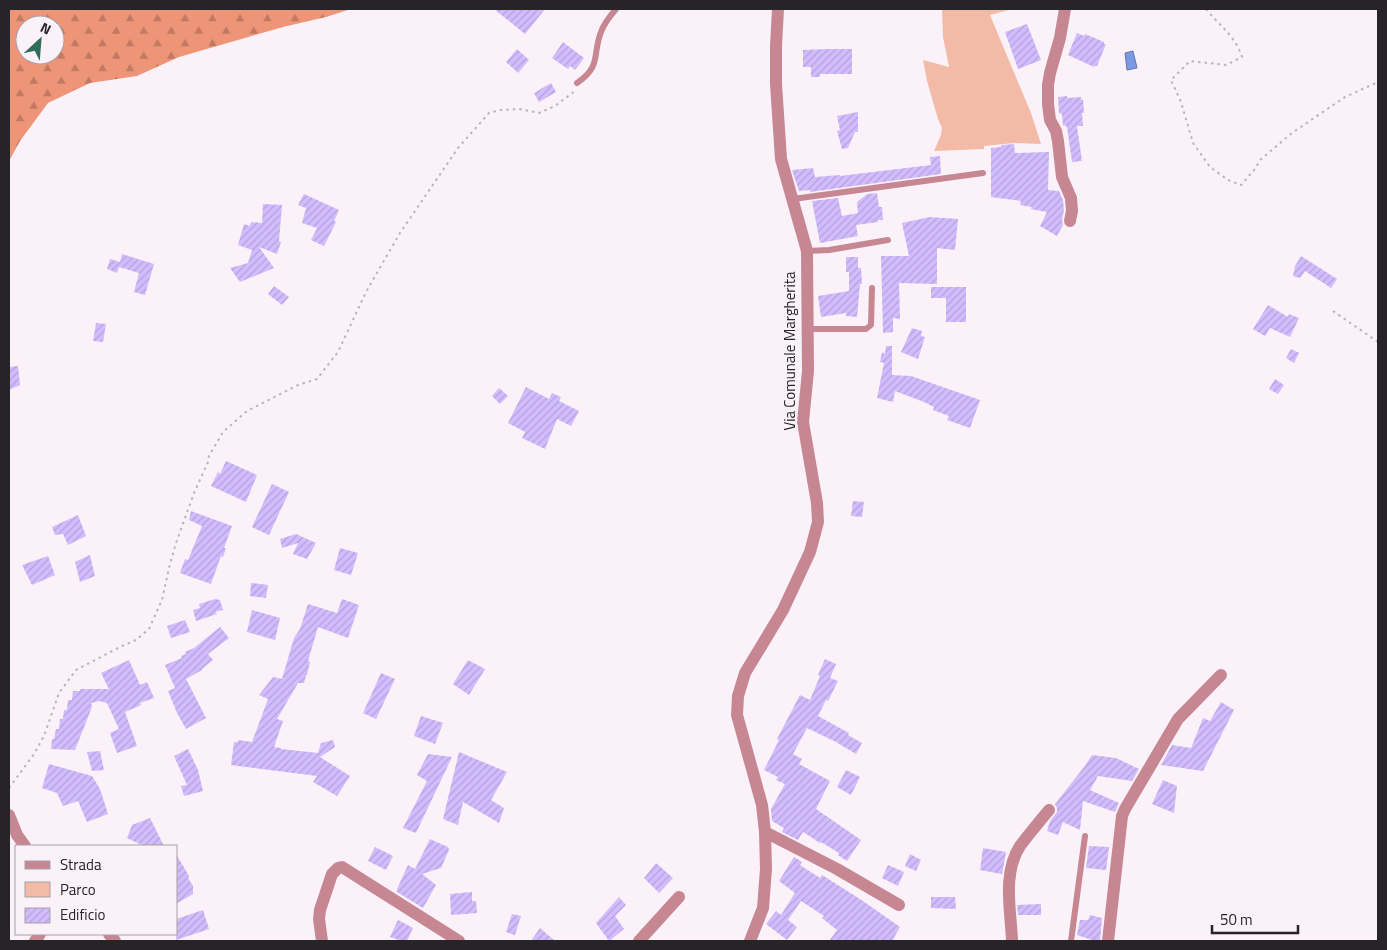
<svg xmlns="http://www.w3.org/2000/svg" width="1387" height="950" viewBox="0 0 1387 950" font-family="'Titillium Web',sans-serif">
<defs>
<pattern id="forest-firs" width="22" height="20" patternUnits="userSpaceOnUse" patternTransform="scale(1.25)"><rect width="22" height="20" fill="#ee9578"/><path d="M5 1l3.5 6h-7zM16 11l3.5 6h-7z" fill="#c17962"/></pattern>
<pattern id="building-hatch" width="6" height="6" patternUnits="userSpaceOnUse" patternTransform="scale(1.25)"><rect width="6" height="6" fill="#d2bcfd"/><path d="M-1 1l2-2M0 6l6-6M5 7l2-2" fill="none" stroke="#b4a1d9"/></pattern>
</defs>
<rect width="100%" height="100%" fill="#faf2f8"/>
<polygon fill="#f3baa8" points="942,9 1012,9 990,15 1031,113 1041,144 1014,143 984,146 984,149 934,151 941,135 942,128 938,119 927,81 923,60 949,67 943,37"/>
<path fill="url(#forest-firs)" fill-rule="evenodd" d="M9,9H351L326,17L283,27L179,57L137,76L90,83L48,103L20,141L9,161ZM25,25H55V55H25Z"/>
<polygon fill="#7c99e4" stroke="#6276ab" points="1133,51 1137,68 1127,70 1125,53"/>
<g fill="url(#building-hatch)">
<polygon points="494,9 545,9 525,34"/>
<polygon points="1027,24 1041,60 1018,69 1005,32"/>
<polygon points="1077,33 1084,36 1085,34 1104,42 1104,44 1106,44 1097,66 1095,66 1094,67 1068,55"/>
<polygon points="563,42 584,58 575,70 570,66 568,69 552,58"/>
<polygon points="517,49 529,60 518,73 506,62"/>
<polygon points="827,49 852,49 852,74 820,74 820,77 811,77 811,67 803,67 803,50"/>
<polygon points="551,83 556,92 539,102 534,93"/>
<polygon points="1067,96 1067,98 1081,97 1081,100 1083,99 1084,113 1082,113 1083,126 1077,126 1082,161 1072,162 1067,127 1066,127 1066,125 1063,126 1062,114 1059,113 1058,97"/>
<polygon points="858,112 858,132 855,132 848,148 842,149 837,131 840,130 837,116"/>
<polygon points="1014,144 1015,153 1049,152 1048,190 1059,191 1063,200 1064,210 1062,220 1063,225 1057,236 1040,226 1047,212 1031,209 1032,207 1020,205 1021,201 991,197 991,148 1001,147 1002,145"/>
<polygon points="940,156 941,174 810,192 810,190 799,191 792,170 813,168 815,177 840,175 840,176 931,165 930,157"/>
<polygon points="877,193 879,207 882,207 883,220 878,220 878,222 856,225 858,236 820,243 812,201 838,198 842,216 858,213 857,202 867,194"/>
<polygon points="304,194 339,210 334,221 336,222 324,246 311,240 317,228 302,223 306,208 298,205"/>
<polygon points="263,204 282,205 279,241 281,242 277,254 259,247 274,268 240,282 230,268 248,263 252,250 238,245 244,224 250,226 251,222 262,223"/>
<polygon points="930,217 958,219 955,250 937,248 937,284 899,283 900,319 893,318 893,332 883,333 881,256 909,256 902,223"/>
<polygon points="122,254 154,264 145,295 134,292 139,273 119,267 117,273 107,269 110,259 120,262"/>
<polygon points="1301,256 1337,279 1331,288 1305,271 1300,278 1293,276 1295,266"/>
<polygon points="846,257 858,257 858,268 861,268 862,284 860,284 857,317 846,316 846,313 821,317 818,296 849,291 849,272 846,272"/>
<polygon points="274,286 289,297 282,305 268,294"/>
<polygon points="931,287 966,287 966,322 946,322 946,298 931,298"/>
<polygon points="1268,305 1288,317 1289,314 1299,318 1290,337 1270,328 1265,336 1253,329"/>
<polygon points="96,323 106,324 103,342 93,341"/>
<polygon points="912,328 922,331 921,336 925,337 918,359 901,352"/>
<polygon points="886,346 892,346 892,375 911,376 980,400 970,428 947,420 949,416 933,410 934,407 924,402 895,391 893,402 877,398 884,363 880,362 882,352 885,354"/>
<polygon points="1291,349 1299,353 1294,363 1286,358"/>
<polygon points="18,366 20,385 9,390 9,367"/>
<polygon points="1275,379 1284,385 1278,394 1269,389"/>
<polygon points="526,387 549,399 552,393 561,397 559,401 579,411 571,426 557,419 545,449 522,438 525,432 508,423"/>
<polygon points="499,388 508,396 500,404 492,396"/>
<polygon points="226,461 257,475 246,502 211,486 218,472 220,474"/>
<polygon points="272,484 289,492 269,535 252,527"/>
<polygon points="853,501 864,502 862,517 851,516"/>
<polygon points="191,511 232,526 224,548 226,548 223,557 221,556 211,584 180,573 185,559 188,560 202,526 189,520"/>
<polygon points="78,515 86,536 68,545 63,534 55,535 52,527"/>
<polygon points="296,534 316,543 307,559 293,554 298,543 282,548 280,539"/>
<polygon points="340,548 358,553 351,575 334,570"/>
<polygon points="90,555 95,576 80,582 75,562"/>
<polygon points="48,556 55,575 32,585 22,565"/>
<polygon points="251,583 268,585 266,598 250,596"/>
<polygon points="215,599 220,600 223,610 215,612 217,614 196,621 193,610 200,608 199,604"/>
<polygon points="342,599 359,605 348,638 318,627 308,661 310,662 307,675 306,675 304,683 298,683 277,719 283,721 274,747 281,748 281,749 318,753 321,743 333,740 335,747 320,757 350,776 337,796 313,782 317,776 231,765 234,742 238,742 238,740 252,742 268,699 259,695 273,677 282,679 294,638 300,629 308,604 337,613"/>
<polygon points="252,610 280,618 275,640 247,632"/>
<polygon points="185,620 190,632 171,638 167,626"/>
<polygon points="220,627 229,638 208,654 213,660 202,669 202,670 186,679 206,718 186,729 177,713 168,691 175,688 165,665 182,658 181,656 186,654 185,652 194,648"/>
<polygon points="825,659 836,664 830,678 838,681 828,701 826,700 818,716 849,733 848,735 862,743 856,754 836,742 807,728 793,754 802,759 799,764 830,781 816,809 861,840 847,861 838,855 839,853 821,842 820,843 803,832 798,840 782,832 784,828 772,821 771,809 785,784 776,780 778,777 764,770 779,740 777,739 800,695 810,700 820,676 818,675"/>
<polygon points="129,660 140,685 147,682 154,698 140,703 141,705 125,712 137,746 117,753 110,733 119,729 107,703 99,701 91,703 92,707 75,750 51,749 52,739 54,739 56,729 59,729 60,719 63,719 64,710 67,710 68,700 72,700 73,691 80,691 80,689 109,689 101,673"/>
<polygon points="468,660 485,669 469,695 453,684"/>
<polygon points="381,673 395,679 376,719 363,713"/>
<polygon points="1221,702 1234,710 1203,771 1161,765 1172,745 1191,748 1203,718 1210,721"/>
<polygon points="421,716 443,723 435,744 414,736"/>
<polygon points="188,749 198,770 203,791 184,796 181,786 187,785 174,756"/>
<polygon points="100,751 104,770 92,771 87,752"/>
<polygon points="459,752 507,772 491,800 504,808 499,823 463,802 458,825 443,819"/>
<polygon points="428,754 452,757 416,833 403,828 427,781 417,775"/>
<polygon points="1092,755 1116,758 1139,769 1132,781 1098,776 1090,790 1119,803 1115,812 1083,801 1080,830 1063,822 1058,835 1047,831 1050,821 1057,812 1057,808 1055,804 1084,767"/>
<polygon points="49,764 92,776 100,789 108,814 87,822 78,801 63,806 57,793 42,788"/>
<polygon points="846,770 860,777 851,795 837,787"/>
<polygon points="1163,780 1177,786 1174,813 1152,804"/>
<polygon points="150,818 164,846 144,846 127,838 132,825"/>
<polygon points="430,839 448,847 449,850 441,868 422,874 436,885 423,908 397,892 397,889 408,865 415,869"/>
<polygon points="1089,846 1109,847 1106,870 1086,868"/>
<polygon points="375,847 393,856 386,870 368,861"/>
<polygon points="983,848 1006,852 1002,874 980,870"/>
<polygon points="176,854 189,876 188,878 193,886 193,894 176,904"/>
<polygon points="910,854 921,860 916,871 905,866"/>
<polygon points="794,857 802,862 800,865 820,878 822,875 863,901 900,927 892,941 829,941 837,930 822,918 824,916 801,901 788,920 797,927 787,940 766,924 776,911 781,915 795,893 779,881"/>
<polygon points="656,863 673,878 659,893 644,878"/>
<polygon points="888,865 904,872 898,886 882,878"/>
<polygon points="472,892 472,901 476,901 477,913 451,915 450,894"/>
<polygon points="619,897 626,905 615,916 624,929 609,941 596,923"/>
<polygon points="931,897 955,897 956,909 931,908"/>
<polygon points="1041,904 1041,915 1018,915 1017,905"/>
<polygon points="203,910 209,929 176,940 176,919"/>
<polygon points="512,914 521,916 515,935 506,932"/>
<polygon points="1090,915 1102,918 1100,941 1095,941 1077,935 1080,920 1088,920"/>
<polygon points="398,920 413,928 407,941 402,941 390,937"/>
<polygon points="540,928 555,941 531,941"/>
</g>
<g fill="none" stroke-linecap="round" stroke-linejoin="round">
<g stroke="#bab4b9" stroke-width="2" stroke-dasharray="2.5 4" stroke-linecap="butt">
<path d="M1206,9C1219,25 1236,37 1242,57L1226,65L1190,61L1171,80L1181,102L1193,143L1210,167L1228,180L1241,185L1255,169L1260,160L1292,133L1345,97L1378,82"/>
<polyline points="1333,311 1378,342"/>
<polyline points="9,788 34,754 44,736 59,693 76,670 122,646 136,640 149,629 162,600 169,568 176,543 194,493 208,462 209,456 223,432 247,411 298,385 317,379 338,352 366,292 400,233 458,148 489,113 500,110 519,109 539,113 555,106 575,91"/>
</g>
<g stroke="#c68793" stroke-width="6">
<path d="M577,83C602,66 592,55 601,32C604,23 610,16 616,9"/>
<polyline points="793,199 983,173"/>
<polyline points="807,251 829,250 888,240"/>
<polyline points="808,329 866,329 871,325 872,288"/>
<polyline points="1071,941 1085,836"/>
</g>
<g stroke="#c68793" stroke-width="12">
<polyline points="1065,9 1060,38 1050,73 1048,85 1048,104 1050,120 1056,131 1058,141 1062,177 1071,198 1072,211 1070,221"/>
<polyline points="9,815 17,835 25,846"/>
<polyline points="765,832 837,869 899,905"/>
<polyline points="109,934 115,941"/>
<polyline points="35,941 40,934"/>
<polyline points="322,941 319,919 320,910 332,874 338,868 342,867 459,941"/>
<polyline points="639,941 679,897"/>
<polyline points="750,941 763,908 766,869 765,832 762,805 737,715 738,696 745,673 783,610 810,552 818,522 817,503 803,422 808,371 807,251 781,159 776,84 776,46 778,9"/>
<path d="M1012,941C1011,911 1002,874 1020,846C1029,834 1039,822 1049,810"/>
<polyline points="1108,941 1122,816 1125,809 1178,719 1221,675"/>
</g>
</g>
<g text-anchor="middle" stroke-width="4.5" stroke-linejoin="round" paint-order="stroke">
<g font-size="15" fill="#272427" stroke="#faf2f8">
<text transform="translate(790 351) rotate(-90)" y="5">Via Comunale Margherita</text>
</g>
</g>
<rect width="1387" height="950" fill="none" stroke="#272427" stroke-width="20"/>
<rect x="15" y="845" width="162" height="90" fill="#faf2f8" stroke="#a6a0a4"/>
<rect x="25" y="861" width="25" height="8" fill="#c68793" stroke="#a6a0a4"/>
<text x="60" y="870" font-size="15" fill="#272427">Strada</text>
<rect x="25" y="882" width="25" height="15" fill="#f3baa8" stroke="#a6a0a4"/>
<text x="60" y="895" font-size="15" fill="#272427">Parco</text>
<rect x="25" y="908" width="25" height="15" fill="url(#building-hatch)" stroke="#a6a0a4"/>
<text x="60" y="920" font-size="15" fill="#272427">Edificio</text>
<g transform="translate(40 40) rotate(26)"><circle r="24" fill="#faf2f8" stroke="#a6a0a4"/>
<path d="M0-4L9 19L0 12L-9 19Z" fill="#306d58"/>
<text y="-8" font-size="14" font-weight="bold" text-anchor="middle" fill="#272427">N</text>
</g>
<path d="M1212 925v8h86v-8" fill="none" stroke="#272427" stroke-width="2.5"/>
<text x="1220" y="925" font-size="15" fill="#272427" stroke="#faf2f8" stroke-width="4" paint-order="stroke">50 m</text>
</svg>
